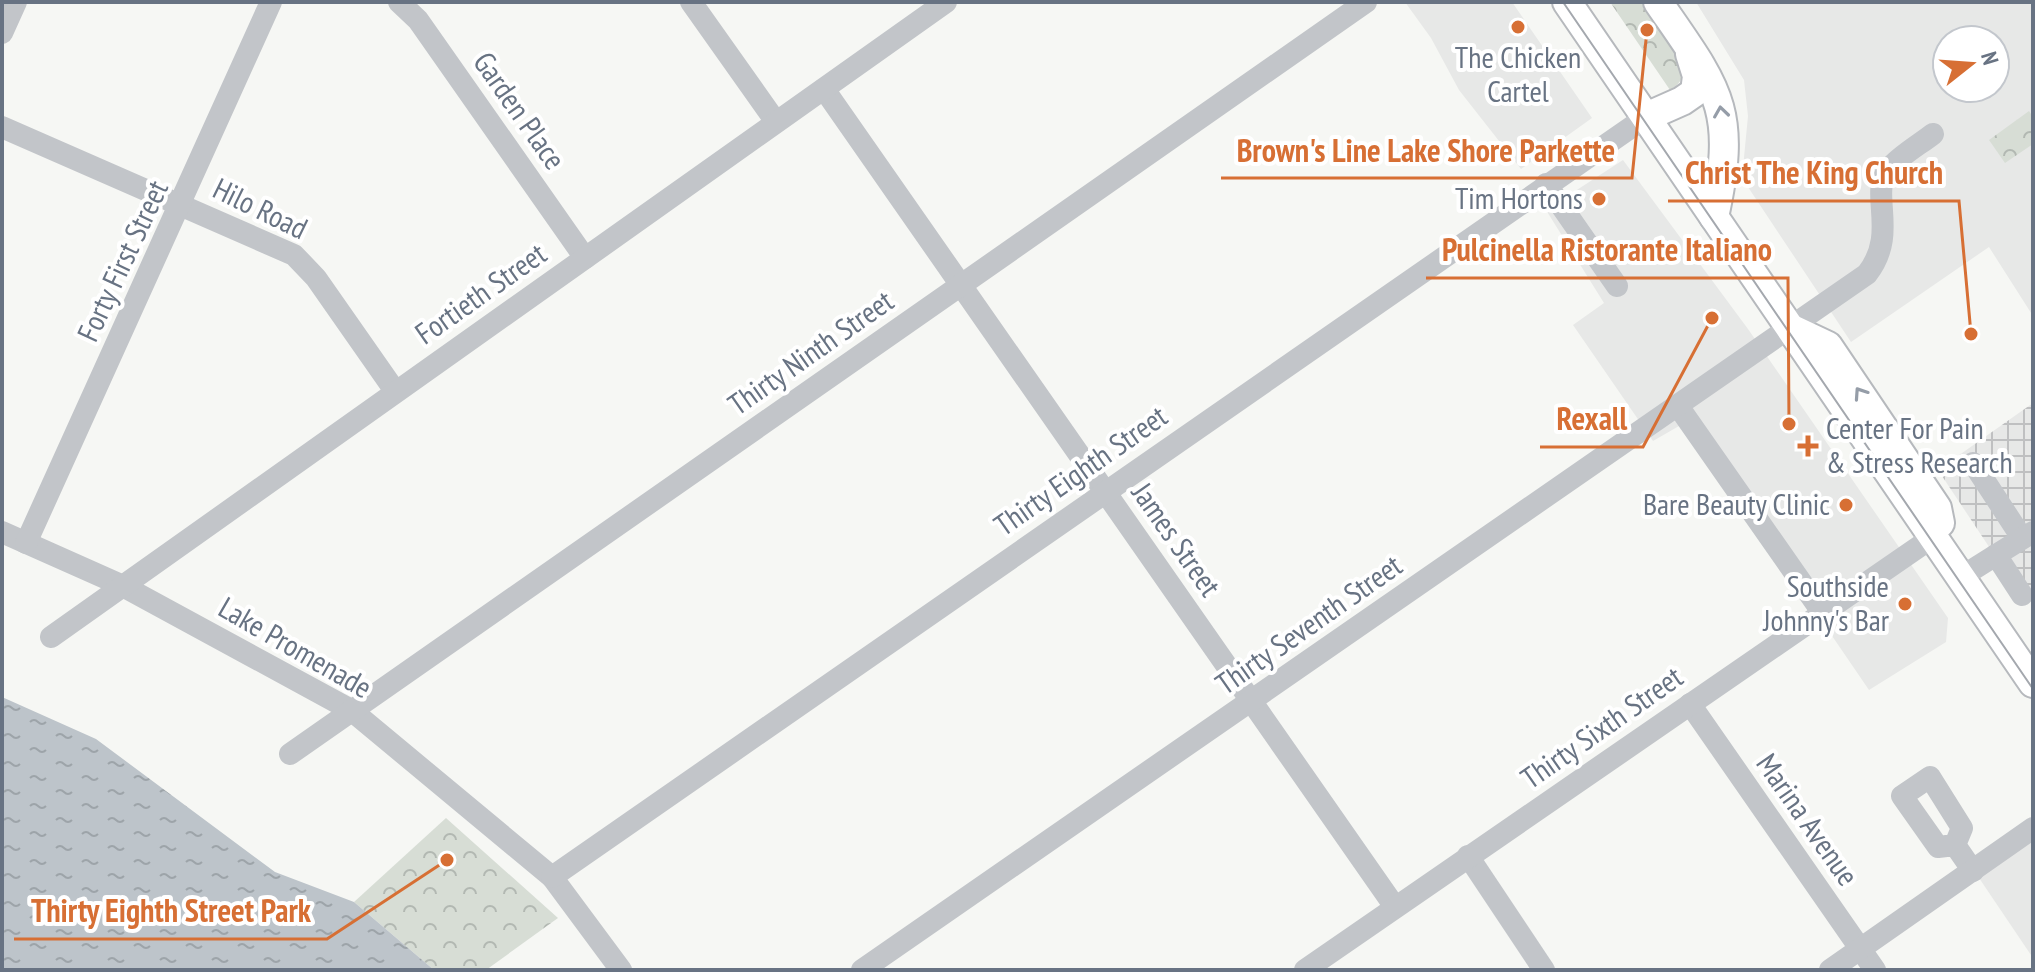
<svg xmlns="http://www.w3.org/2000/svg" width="2035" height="972" viewBox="0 0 2035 972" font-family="'PT Sans Narrow',sans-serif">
<defs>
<pattern id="industrial-grid" width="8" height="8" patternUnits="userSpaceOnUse" patternTransform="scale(2)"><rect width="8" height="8" fill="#e7e8e7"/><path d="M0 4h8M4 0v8" fill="none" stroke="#bfc0c1"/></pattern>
<pattern id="forest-crowns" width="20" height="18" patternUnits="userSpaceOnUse" patternTransform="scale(2)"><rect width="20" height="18" fill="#d7ddd5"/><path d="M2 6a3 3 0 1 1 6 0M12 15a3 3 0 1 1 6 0" fill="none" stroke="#b2b8b2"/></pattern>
<pattern id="water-ripples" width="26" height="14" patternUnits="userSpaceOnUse" patternTransform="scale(2)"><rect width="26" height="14" fill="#bdc4ca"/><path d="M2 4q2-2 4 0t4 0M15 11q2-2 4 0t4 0" fill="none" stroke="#9da4a9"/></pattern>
</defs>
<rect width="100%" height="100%" fill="#f6f7f4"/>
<g fill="#e7e8e7" fill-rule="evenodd">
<polygon points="1405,2 1512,2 1592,118 1521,169 1459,90 1431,38"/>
<path d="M1696,2H2033V316L1989,247L1851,342L1742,178L1748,116L1744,80ZM1947,40H1995V88H1947Z"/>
<polygon points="1623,160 1748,329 1948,618 1946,642 1869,690 1686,422 1653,441 1573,325 1604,303 1546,210"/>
<polygon points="2033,828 2033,958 1973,869"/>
</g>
<polygon fill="url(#industrial-grid)" points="2033,403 2033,596 2025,601 1938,470"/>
<g fill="url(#forest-crowns)">
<path d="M1610,2H1644C1659,23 1706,71 1670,90Z"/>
<polygon points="2029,111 2033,117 2033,144 2005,163 1989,140"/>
<polygon points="446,818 558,918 486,970 434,970 354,902"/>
</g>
<polygon fill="url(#water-ripples)" points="2,697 96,739 275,872 354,902 434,970 2,970"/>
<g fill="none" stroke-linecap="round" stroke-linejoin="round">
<defs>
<g id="major">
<polyline points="1567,2 2033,683"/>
<path d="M1658,2C1718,89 1738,108 1714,217"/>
<polyline points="1646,117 1682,101 1695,92 1697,76 1690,54"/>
<polyline points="1792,329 1828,346 1937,508 1940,523"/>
</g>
</defs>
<use href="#major" stroke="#b6b9bd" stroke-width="32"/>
<g stroke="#c2c5c9" stroke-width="22">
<polyline points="399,2 418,20 585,258"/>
<polyline points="691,2 776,122"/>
<polyline points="2,33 16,2"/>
<polyline points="824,89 1395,907"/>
<polyline points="2,127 294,255 316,278 395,391"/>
<polyline points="1546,184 1617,286"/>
<polyline points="1678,406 1822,612"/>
<polyline points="1973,463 2022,538"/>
<polyline points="2,532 121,585 351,710 552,877 621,970"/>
<polyline points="26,543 271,2"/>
<polyline points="1961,577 1996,555"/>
<polyline points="2022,595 1996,555 2033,532"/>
<polyline points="51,637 946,2"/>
<polyline points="1690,704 1875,970"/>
<polyline points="290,754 1366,2"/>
<polyline points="1955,845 1938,847 1902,796 1930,777 1962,828 1955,845 1973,871"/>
<polyline points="1468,856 1544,970"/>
<polyline points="552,877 1646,117"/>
<path d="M862,970L1867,274C1899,233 1869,194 1888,170C1899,156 1919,145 1933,134"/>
<polyline points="1305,970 1933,537"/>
<polyline points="1830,970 2033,828"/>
</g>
<use href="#major" stroke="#fff" stroke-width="28"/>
<polyline stroke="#a4a8ae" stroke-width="2" points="1563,2 2033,689"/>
</g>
<defs><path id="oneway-chevron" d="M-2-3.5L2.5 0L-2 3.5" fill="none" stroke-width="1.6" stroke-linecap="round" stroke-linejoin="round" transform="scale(2)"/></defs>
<g stroke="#959da8">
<use href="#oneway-chevron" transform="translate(1721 112) rotate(-98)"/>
<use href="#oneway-chevron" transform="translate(1860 393) rotate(-124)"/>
</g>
<g fill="#d76f34" stroke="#fff" stroke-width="3">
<circle cx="1518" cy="27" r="8"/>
<circle cx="1599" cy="199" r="8"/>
<path d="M1804 434h8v8h8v8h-8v8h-8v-8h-8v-8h8z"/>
<circle cx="1846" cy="505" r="8"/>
<circle cx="1905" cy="604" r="8"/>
</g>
<g text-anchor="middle" stroke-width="8" stroke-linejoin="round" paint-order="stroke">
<g font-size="30" fill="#687383" stroke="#fff" text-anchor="end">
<text x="1518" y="68" text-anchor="middle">The Chicken<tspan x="1518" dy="34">Cartel</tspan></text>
<text x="1583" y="209">Tim Hortons</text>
<text x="1826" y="439" text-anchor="start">Center For Pain<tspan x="1826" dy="34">&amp; Stress Research</tspan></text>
<text x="1830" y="515">Bare Beauty Clinic</text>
<text x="1889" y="597">Southside<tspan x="1889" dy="34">Johnny's Bar</tspan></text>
</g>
<g font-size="30" fill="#687383" stroke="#fff">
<text transform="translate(519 111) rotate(55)" y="10">Garden Place</text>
<text transform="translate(260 209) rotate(26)" y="10">Hilo Road</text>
<text transform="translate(123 261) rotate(-65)" y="10">Forty First Street</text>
<text transform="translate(481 294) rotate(-35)" y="10">Fortieth Street</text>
<text transform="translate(811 353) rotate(-35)" y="10">Thirty Ninth Street</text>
<text transform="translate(1081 471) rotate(-35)" y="10">Thirty Eighth Street</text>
<text transform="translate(1176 540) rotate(55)" y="10">James Street</text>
<text transform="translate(1309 625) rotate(-35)" y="10">Thirty Seventh Street</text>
<text transform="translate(295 648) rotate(30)" y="10">Lake Promenade</text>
<text transform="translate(1602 728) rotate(-35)" y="10">Thirty Sixth Street</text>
<text transform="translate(1807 820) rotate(55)" y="10">Marina Avenue</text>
</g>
</g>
<path fill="none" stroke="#d76f34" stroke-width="3" d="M1647 30L1632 178H1221M1971 334L1959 201H1668M1789 424L1788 278H1426M1712 318L1643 447H1540M447 860L327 939H14"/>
<g fill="#d76f34" stroke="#fff" stroke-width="3">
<circle cx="1647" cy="30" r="8"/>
<circle cx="1971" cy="334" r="8"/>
<circle cx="1789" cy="424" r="8"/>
<circle cx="1712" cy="318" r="8"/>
<circle cx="447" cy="860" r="8"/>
</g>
<g font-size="32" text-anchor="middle" font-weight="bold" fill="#d76f34" stroke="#fff" stroke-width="8" stroke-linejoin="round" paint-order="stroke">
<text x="1426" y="162">Brown's Line Lake Shore Parkette</text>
<text x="1814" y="184">Christ The King Church</text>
<text x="1607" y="261">Pulcinella Ristorante Italiano</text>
<text x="1592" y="430">Rexall</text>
<text x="171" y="922">Thirty Eighth Street Park</text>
</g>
<rect width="2035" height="972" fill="none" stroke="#687383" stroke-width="8"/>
<g transform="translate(1971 64) rotate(73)"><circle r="38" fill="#ffffff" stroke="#c3c7cd" stroke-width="2"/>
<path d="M0-6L14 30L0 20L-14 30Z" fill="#d76f34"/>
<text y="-12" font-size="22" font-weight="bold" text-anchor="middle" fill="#687383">N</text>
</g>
</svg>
